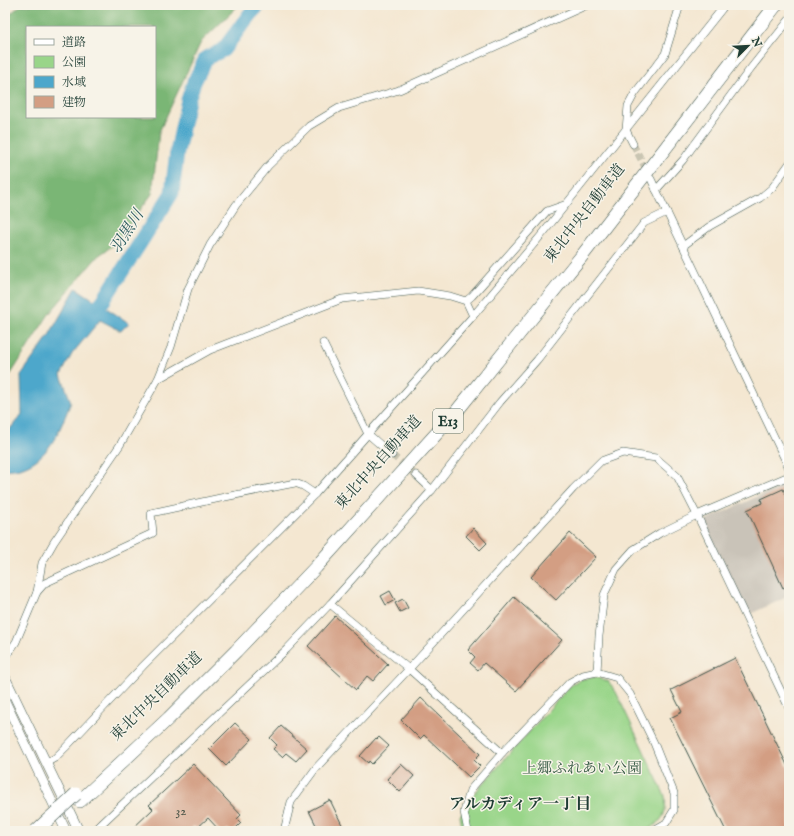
<svg xmlns="http://www.w3.org/2000/svg" width="794" height="836" viewBox="0 0 794 836" font-family="'IM FELL English','Noto Serif JP',serif">
<rect width="100%" height="100%" fill="#f7f3e8"/>
<filter id="ink" filterUnits="userSpaceOnUse"><feTurbulence type="fractalNoise" baseFrequency=".025" numOctaves="2"/><feDisplacementMap in="SourceGraphic" scale="8" xChannelSelector="R" yChannelSelector="G"/><feConvolveMatrix kernelMatrix="1 2 1 2 8 2 1 2 1" color-interpolation-filters="sRGB"/></filter>
<filter id="wash" filterUnits="userSpaceOnUse"><feTurbulence type="fractalNoise" baseFrequency=".012" numOctaves="4" result="noise"/><feDisplacementMap in="SourceGraphic" scale="16" xChannelSelector="R" yChannelSelector="G"/><feGaussianBlur stdDeviation="0.9" result="paint"/><feColorMatrix in="noise" values="0 0 0 0 0 0 0 0 0 0 0 0 0 0 0 0 0 1.4 0 .05"/><feComposite in="paint" operator="in"/></filter>
<g filter="url(#wash)">
<rect width="100%" height="100%" fill="#f4e7d1"/>
<polygon fill="#c9c3b8" points="789,482 789,596 748,615 704,524 706,520"/>
<path fill="#99d589" stroke="#5c895e" d="M594,677L608,681L616,692L665,796C667,816 662,822 645,831H463L460,815L472,796L571,685L582,679Z"/>
<path fill="#7ab675" stroke="#4c7a54" fill-rule="evenodd" d="M21,5H239L201,42L159,132L152,194L115,244L98,256L49,314L11,374L5,378V130L7,126L5,116V18ZM27,27H155V117H27Z"/>
<path fill="#4da7cb" stroke="#367280" d="M76,288L129,323L121,331L100,320L72,354L61,375L71,402C61,427 51,457 23,467C18,469 11,469 5,470V435L22,414L21,375L48,337Z"/>
<g fill="none" stroke-linecap="round" stroke-linejoin="round">
<polyline stroke="#4da7cb" stroke-width="15" points="82,313 95,309 103,301 172,193 177,152 188,100 194,82 206,58 223,50 250,14 259,5"/>
</g>
<g id="blocks">
<g fill="#d39e83">
<polygon points="783,489 789,501 789,585 783,588 747,510 762,503 761,499"/>
<polygon points="473,528 487,543 480,550 466,536"/>
<polygon points="570,533 596,557 556,600 531,577"/>
<polygon points="390,591 395,600 386,605 381,596"/>
<polygon points="514,597 562,640 516,691 484,663 478,670 470,663 475,657 468,650"/>
<polygon points="403,599 408,608 400,612 395,603"/>
<polygon points="335,616 388,664 373,681 367,676 356,690 308,646"/>
<polygon points="735,658 789,769 789,831 739,831 738,829 735,831 726,831 670,718 682,712 671,690"/>
<polygon points="421,698 480,754 474,760 480,766 469,777 424,735 420,739 401,720"/>
<polygon points="235,723 252,739 226,766 209,749"/>
<polygon points="281,726 307,749 296,761 286,753 282,757 273,749 277,745 270,738"/>
<polygon points="379,737 389,746 372,764 369,761 368,763 360,756 376,738 377,739"/>
<polygon points="193,764 241,815 237,819 241,823 233,831 230,831 228,829 225,831 220,831 208,818 196,829 194,826 189,831 130,831 153,809 149,805"/>
<polygon points="401,764 414,776 400,792 387,779"/>
<polygon points="330,800 345,831 319,831 309,811"/>
</g>
</g>
</g>
<g filter="url(#ink)">
<use href="#blocks" fill-opacity="0" stroke="#3f564c" stroke-width="1"/>
<g fill="none" stroke-linecap="round" stroke-linejoin="round">
<g stroke="#c9c5b2" stroke-width="7" stroke-dasharray="7 3.5" stroke-linecap="butt">
<polyline points="633,144 648,173"/>
<polyline points="392,455 416,475"/>
</g>
<defs>
<g id="minor">
<polyline points="633,144 626,130 628,106 635,93 665,54 680,5"/>
<polyline points="651,179 789,468"/>
<polyline points="656,190 683,160 747,73 789,20"/>
<polyline points="683,246 710,226 760,198 772,188 789,164"/>
<polyline points="466,301 472,296 547,211 564,205"/>
<polyline points="323,343 368,434 392,455"/>
<polyline points="158,379 210,350 342,299 418,291 450,296 466,301 473,316"/>
<polyline points="416,475 432,490"/>
<polyline points="37,592 45,583 153,533 151,513 225,497 295,483 303,486 315,494"/>
<polyline points="330,604 409,669 502,753"/>
<polyline points="5,658 16,642 37,592 42,563 54,542 120,445 158,379 171,347 188,289 210,245 236,205 268,166 309,126 339,108 399,90 587,5"/>
<polyline points="597,672 599,636 604,595 616,569 633,550 660,533 697,515 789,476"/>
<polyline points="46,763 55,758 66,747 143,666 315,494 368,434 473,316 544,232 725,5"/>
<polyline points="94,831 287,649 330,604 432,490 500,402 537,360 644,223 667,212"/>
<polyline points="284,831 291,802 316,768 409,669 573,489 601,461 623,453 656,458 677,476 697,515 789,708"/>
<polyline points="468,831 464,812 470,790 502,753 570,682 583,675 597,672 617,678 630,694 654,743 674,793 674,810 666,823 652,831"/>
</g>
<g id="tertiary">
<polyline points="5,677 79,831"/>
<polyline points="5,701 66,831"/>
</g>
<polyline id="motorway" points="80,801 169,718 236,651 316,567 456,412 585,252 776,5"/>
</defs>
<use href="#minor" stroke="#3f564c" stroke-width="8"/>
<use href="#tertiary" stroke="#3f564c" stroke-width="10"/>
<use href="#motorway" stroke="#3f564c" stroke-width="14"/>
<polyline stroke="#3f564c" stroke-width="1.5" stroke-dasharray="3 3" stroke-linecap="butt" points="5,11 11,5"/>
<use href="#minor" stroke="#fff" stroke-width="7"/>
<use href="#tertiary" stroke="#fff" stroke-width="9"/>
<use href="#motorway" stroke="#fff" stroke-width="13"/>
<defs>
<polyline id="motorway-bridge" points="36,831 76,794"/>
</defs>
<use href="#motorway-bridge" stroke="#3f564c" stroke-width="14" stroke-linecap="butt"/>
<use href="#motorway-bridge" stroke="#fff" stroke-width="13"/>
</g>
</g>
<g text-anchor="middle" stroke-width="3" stroke-linejoin="round" paint-order="stroke">
<g font-size="13" fill="#4c5548">
<text x="181" y="815">32</text>
</g>
<rect fill="#f7f3e8" stroke="#60746a" stroke-width="1" x="433" y="409" width="30" height="24" rx="3"/>
<g font-size="14" font-weight="bold" fill="#1f3d34">
<text x="448" y="426">E13</text>
</g>
<g font-size="15" fill="#1f3d34" stroke="#f7f3e8">
<text transform="translate(584 213) rotate(-52)" y="5">東北中央自動車道</text>
<text transform="translate(378 462) rotate(-48)" y="5">東北中央自動車道</text>
<text transform="translate(156 696) rotate(-44)" y="5">東北中央自動車道</text>
</g>
<g font-size="15" fill="#375b45" stroke="#f7f3e8">
<text x="582" y="773">上郷ふれあい公園</text>
</g>
<g font-size="16" font-style="italic" fill="#2d5d61" stroke="#f7f3e8">
<text transform="translate(126 231) rotate(-58)" y="6">羽黒川</text>
</g>
<g font-size="16" font-weight="bold" fill="#1f3d34" stroke="#f7f3e8">
<text x="520" y="809">アルカディア一丁目</text>
</g>
</g>
<rect width="794" height="836" fill="none" stroke="#f7f3e8" stroke-width="20"/>
<rect x="26" y="26" width="130" height="92" fill="#f7f3e8" stroke="#a1aaa0"/>
<rect x="34" y="39" width="20" height="6" fill="#ffffff" stroke="#a1aaa0"/>
<text x="62" y="46" font-size="12" fill="#1f3d34">道路</text>
<rect x="34" y="56" width="20" height="12" fill="#99d589" stroke="#a1aaa0"/>
<text x="62" y="66" font-size="12" fill="#1f3d34">公園</text>
<rect x="34" y="76" width="20" height="12" fill="#4da7cb" stroke="#a1aaa0"/>
<text x="62" y="86" font-size="12" fill="#1f3d34">水域</text>
<rect x="34" y="96" width="20" height="12" fill="#d39e83" stroke="#a1aaa0"/>
<text x="62" y="106" font-size="12" fill="#1f3d34">建物</text>
<g transform="translate(748 46) rotate(66)" stroke="#f7f3e8" stroke-width="3" paint-order="stroke">
<path d="M0-3L7 15L0 10L-7 15Z" fill="#1f3d34"/>
<text y="-6" font-size="11" font-weight="bold" text-anchor="middle" fill="#1f3d34">N</text>
</g>
</svg>
